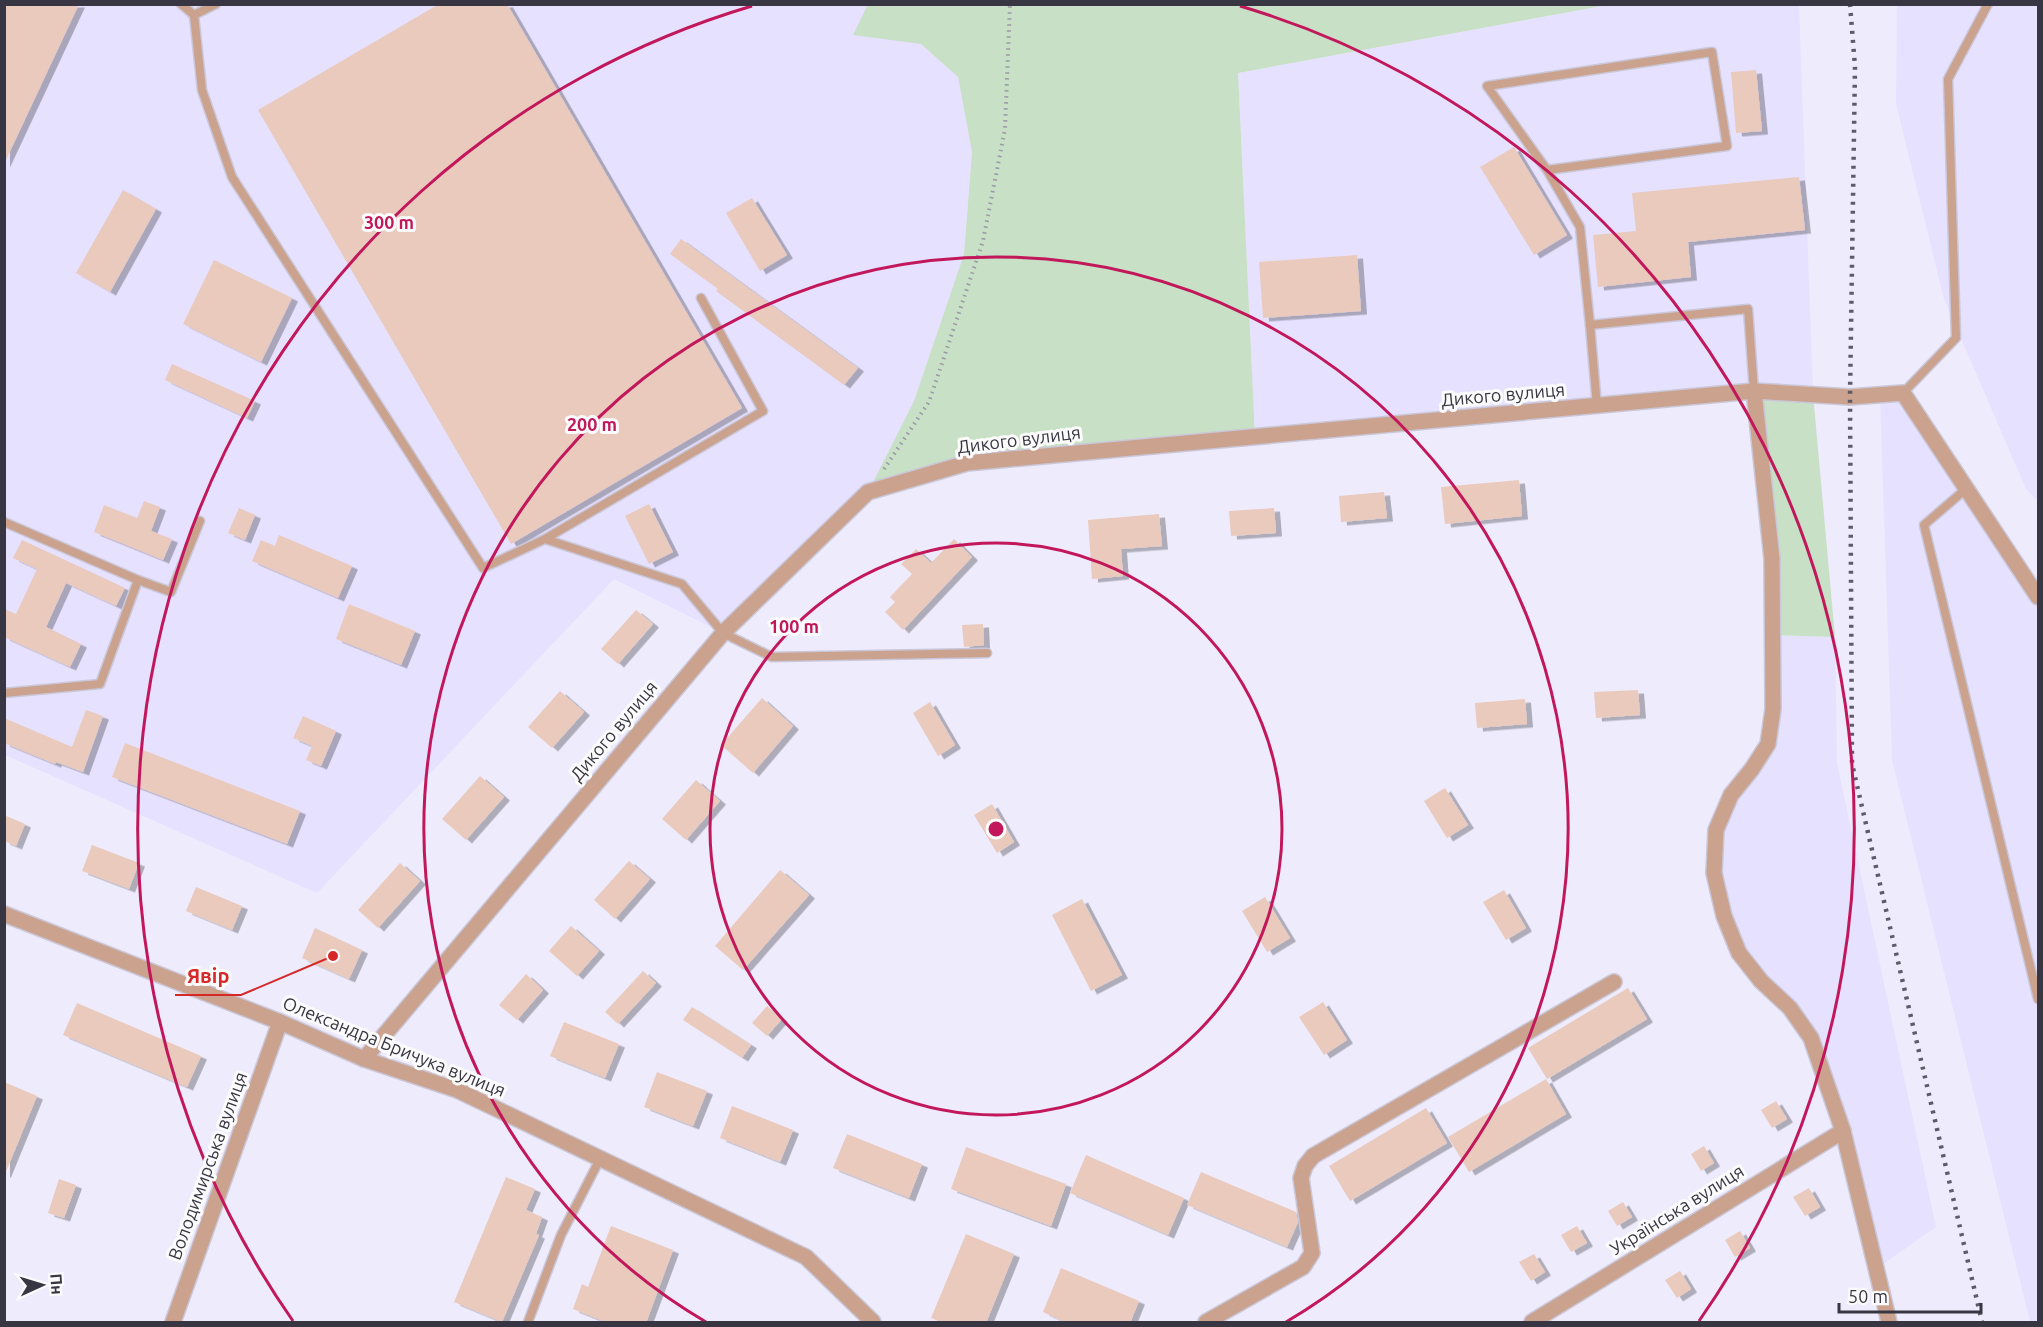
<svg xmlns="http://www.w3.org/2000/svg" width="2043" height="1327" viewBox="0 0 2043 1327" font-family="Ubuntu,sans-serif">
<defs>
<filter id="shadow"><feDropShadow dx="6" dy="3.5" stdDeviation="0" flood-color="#0004"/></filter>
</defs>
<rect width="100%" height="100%" fill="#eeebfd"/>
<g fill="#e6e1ff">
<polygon points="5,5 868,5 854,35 921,43 958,77 972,152 964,254 914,401 868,492 723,633 614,579 317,893 5,755"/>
<polygon points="1607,5 1799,5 1813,394 1754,391 1255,437 1238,73"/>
<polygon points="1897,5 2038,5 2038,501 2026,489 1944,299 1896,104"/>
<polygon points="1903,393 2038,597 2038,1322 2030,1322 1892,760 1880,394"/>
<polygon points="1772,635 1835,637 1837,763 1936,1227 1876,1269 1811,1038 1739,953 1714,873 1731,795 1768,744"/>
</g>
<g fill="#c8e0c5">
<polygon points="868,4 1607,5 1238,73 1255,437 967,463 868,492 914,401 964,254 972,152 958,77 921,44 853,35"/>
<polygon points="1754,391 1813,394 1835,637 1772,635"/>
</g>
<g fill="#eacabd" filter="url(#shadow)">
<polygon points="4,4 79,4 4,164"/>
<polygon points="439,4 507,4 742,408 511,544 258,110"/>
<polygon points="1756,70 1762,131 1736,133 1731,72"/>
<polygon points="1514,147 1567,235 1534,255 1480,167"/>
<polygon points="1799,177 1805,230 1688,242 1691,277 1598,287 1593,235 1636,231 1632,193"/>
<polygon points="123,190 156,209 110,292 76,273"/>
<polygon points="752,198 787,255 760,271 726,213"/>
<polygon points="681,239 858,368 844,385 716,291 718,289 670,254"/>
<polygon points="1357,255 1361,311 1263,318 1259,262"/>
<polygon points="214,260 292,298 261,362 183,324"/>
<polygon points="172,364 255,401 247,418 165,380"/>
<polygon points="1519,480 1522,516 1445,524 1441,487"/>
<polygon points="1384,492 1387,518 1341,522 1339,496"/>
<polygon points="144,501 160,507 151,531 172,539 163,560 94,532 104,505 137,518"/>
<polygon points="649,504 673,552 649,564 625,516"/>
<polygon points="239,508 255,515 245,540 228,533"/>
<polygon points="1274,508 1276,533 1231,536 1229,511"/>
<polygon points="1159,514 1162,546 1121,549 1123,576 1092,579 1088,520"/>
<polygon points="279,535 352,566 338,598 252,561 261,540 275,546"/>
<polygon points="954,539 972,557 903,630 885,612 895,602 890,597 912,574 901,564 916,549 931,563"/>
<polygon points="22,540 125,588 116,606 66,583 46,627 81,644 70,667 4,637 4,609 16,614 37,569 13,558"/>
<polygon points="349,604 415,631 401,665 336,639"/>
<polygon points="636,610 653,624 618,664 601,649"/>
<polygon points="983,624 984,645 964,647 962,625"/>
<polygon points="1638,690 1640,715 1596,718 1594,692"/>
<polygon points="560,691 584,712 552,748 528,727"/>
<polygon points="762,698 793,726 753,773 721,745"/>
<polygon points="1525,699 1527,724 1477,728 1475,703"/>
<polygon points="930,702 955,745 938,756 913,713"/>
<polygon points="86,710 103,716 83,772 56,762 55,764 4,743 4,718 72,747"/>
<polygon points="303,716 336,731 321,766 306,760 312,746 293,738"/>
<polygon points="125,743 300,811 287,844 112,777"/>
<polygon points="480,776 504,797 466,840 442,819"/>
<polygon points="696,780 720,801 686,840 662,819"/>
<polygon points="1445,788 1468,825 1447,838 1424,801"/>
<polygon points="992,804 1014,842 997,853 974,815"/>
<polygon points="4,815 25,824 16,846 4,841"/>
<polygon points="92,845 139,863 129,889 82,871"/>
<polygon points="629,861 650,879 615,919 594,900"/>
<polygon points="400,863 420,881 378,928 358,910"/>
<polygon points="780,870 809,895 743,970 715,946"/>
<polygon points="196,887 242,906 232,930 186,911"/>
<polygon points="1504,890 1526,928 1506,940 1483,902"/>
<polygon points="1265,897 1290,938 1267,952 1242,911"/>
<polygon points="1082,899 1122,975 1091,991 1052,915"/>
<polygon points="571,926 599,951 577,976 549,951"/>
<polygon points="315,928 362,950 349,979 302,958"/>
<polygon points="643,971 656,983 618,1024 605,1012"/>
<polygon points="526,974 543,990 517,1020 499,1005"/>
<polygon points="1628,988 1647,1019 1547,1079 1528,1048"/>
<polygon points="1323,1002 1347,1040 1324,1055 1299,1017"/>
<polygon points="77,1003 201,1056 187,1087 63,1035"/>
<polygon points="767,1006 782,1019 767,1036 752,1023"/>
<polygon points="692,1007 751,1045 742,1058 683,1020"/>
<polygon points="564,1022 619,1044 605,1078 550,1056"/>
<polygon points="657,1072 707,1091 693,1126 644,1107"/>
<polygon points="1546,1079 1566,1114 1469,1172 1448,1137"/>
<polygon points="4,1082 37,1096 5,1174 4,1174"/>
<polygon points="1776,1101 1787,1119 1772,1128 1761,1110"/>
<polygon points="732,1106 793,1130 780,1162 720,1138"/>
<polygon points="1426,1108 1447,1143 1350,1201 1329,1166"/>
<polygon points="847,1134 922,1164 909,1198 833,1168"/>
<polygon points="1704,1146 1714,1163 1701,1171 1691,1154"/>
<polygon points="966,1147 1066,1184 1051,1226 951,1189"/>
<polygon points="1086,1155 1184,1198 1168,1235 1070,1193"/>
<polygon points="1201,1172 1296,1212 1298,1222 1287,1247 1187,1205"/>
<polygon points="506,1177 535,1189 526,1210 542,1217 536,1234 539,1235 502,1322 454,1302"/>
<polygon points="59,1179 76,1185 64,1218 48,1213"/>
<polygon points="1809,1188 1820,1207 1805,1216 1793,1197"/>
<polygon points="1623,1202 1632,1217 1617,1226 1608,1211"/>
<polygon points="611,1226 673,1250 646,1323 608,1323 573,1309 582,1284 588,1287"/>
<polygon points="1577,1226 1587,1243 1571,1252 1561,1235"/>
<polygon points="1740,1231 1750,1248 1735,1257 1725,1240"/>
<polygon points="966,1234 1014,1254 986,1323 943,1323 931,1318"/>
<polygon points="1534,1254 1545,1272 1531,1281 1519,1262"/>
<polygon points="1061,1268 1139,1301 1130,1323 1067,1323 1043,1312"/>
<polygon points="1680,1271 1691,1289 1677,1298 1665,1280"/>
</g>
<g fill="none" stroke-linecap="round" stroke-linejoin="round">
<defs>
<g id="service">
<polyline points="181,4 194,15 216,4"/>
<polyline points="194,15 202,90 232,177 483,568 545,539 763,411 701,298"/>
<polyline points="1547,170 1727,146 1712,52 1487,86 1547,170 1580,227 1590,325 1748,309 1754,391"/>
<polyline points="1590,325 1597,406"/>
<polyline points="1903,393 1956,338 1948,79 1988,4"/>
<polyline points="1967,488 1924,525 2038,999"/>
<polyline points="4,522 138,580 171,592 200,521"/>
<polyline points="545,539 682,584 723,633 772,657 987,653"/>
<polyline points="4,693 100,684 138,580"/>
<polyline points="528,1322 561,1235 600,1159"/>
</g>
<g id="minor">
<polyline points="1754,391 1772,559 1773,709 1768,744 1752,769 1731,795 1716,830 1714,873 1724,916 1739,953 1761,981 1790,1008 1811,1038 1843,1131 1889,1322"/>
<polyline points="4,914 280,1022 364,1059 457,1090 806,1257 873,1322"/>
<polyline points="364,1059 723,633 868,492 967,463 1754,391 1850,397 1903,393 2038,597"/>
<polyline points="173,1322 280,1022"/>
<polyline points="1206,1322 1303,1267 1312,1253 1301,1178 1305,1166 1313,1156 1614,982"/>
<polyline points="1532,1322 1843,1131"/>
</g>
</defs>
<use href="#service" stroke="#cac7d8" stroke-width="11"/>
<use href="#minor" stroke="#cac7d8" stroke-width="18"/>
<polyline stroke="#9b98a7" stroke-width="4" stroke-dasharray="1.5 4.5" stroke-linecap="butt" points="884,469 929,402 983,241 1005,129 1010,4"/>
<use href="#service" stroke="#caa28e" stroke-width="8"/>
<use href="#minor" stroke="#caa28e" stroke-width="15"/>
<polyline stroke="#5e5b69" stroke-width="4.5" stroke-dasharray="3 6" stroke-linecap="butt" points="1850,4 1855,67 1850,397 1852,764 1982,1322"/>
</g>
<g fill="none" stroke="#c2185b" stroke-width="3">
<circle cx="996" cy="829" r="286"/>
<path d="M706 1322A572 572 0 1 1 1286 1322"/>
<path d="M293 1321A858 858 0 0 1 752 6M1240 6A858 858 0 0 1 1699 1321"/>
</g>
<g text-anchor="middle" stroke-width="6" stroke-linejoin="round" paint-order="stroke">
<g font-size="18" fill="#383642" stroke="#fbfbfb">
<text transform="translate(1503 395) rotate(-5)" y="6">Дикого вулиця</text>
<text transform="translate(1019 440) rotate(-7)" y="6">Дикого вулиця</text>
<text transform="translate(614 731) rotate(-50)" y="6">Дикого вулиця</text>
<text transform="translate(394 1047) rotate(22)" y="6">Олександра Бричука вулиця</text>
<text transform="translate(208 1166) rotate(-70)" y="6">Володимирська вулиця</text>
<text transform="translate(1677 1210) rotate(-32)" y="6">Українська вулиця</text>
</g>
</g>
<circle cx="996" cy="829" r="9" fill="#c2185b" stroke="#fbfbfb" stroke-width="3"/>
<g font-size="18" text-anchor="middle" font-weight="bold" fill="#c2185b" stroke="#fbfbfb" stroke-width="6" stroke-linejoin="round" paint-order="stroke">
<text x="389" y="229">300 m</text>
<text x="592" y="431">200 m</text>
<text x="794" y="633">100 m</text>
</g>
<path fill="none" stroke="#d62828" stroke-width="2" d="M333 956L241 995H175"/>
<circle fill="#d62828" stroke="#fbfbfb" stroke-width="2" cx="333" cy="956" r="6"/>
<g font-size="20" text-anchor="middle" font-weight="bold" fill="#d62828" stroke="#fbfbfb" stroke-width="6" stroke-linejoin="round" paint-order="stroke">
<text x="208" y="983">Явiр</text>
</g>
<rect width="2043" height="1327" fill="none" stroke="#383642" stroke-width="12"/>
<g transform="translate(42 1285) rotate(86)" stroke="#fbfbfb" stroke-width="4.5" paint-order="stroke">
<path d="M0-4.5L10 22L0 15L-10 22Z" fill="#383642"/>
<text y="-9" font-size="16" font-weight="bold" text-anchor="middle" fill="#383642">Пн</text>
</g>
<path d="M1839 1303v9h142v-9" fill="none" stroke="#383642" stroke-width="3"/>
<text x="1848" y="1303" font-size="18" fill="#383642" stroke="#fbfbfb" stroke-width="4.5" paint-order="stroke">50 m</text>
</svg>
